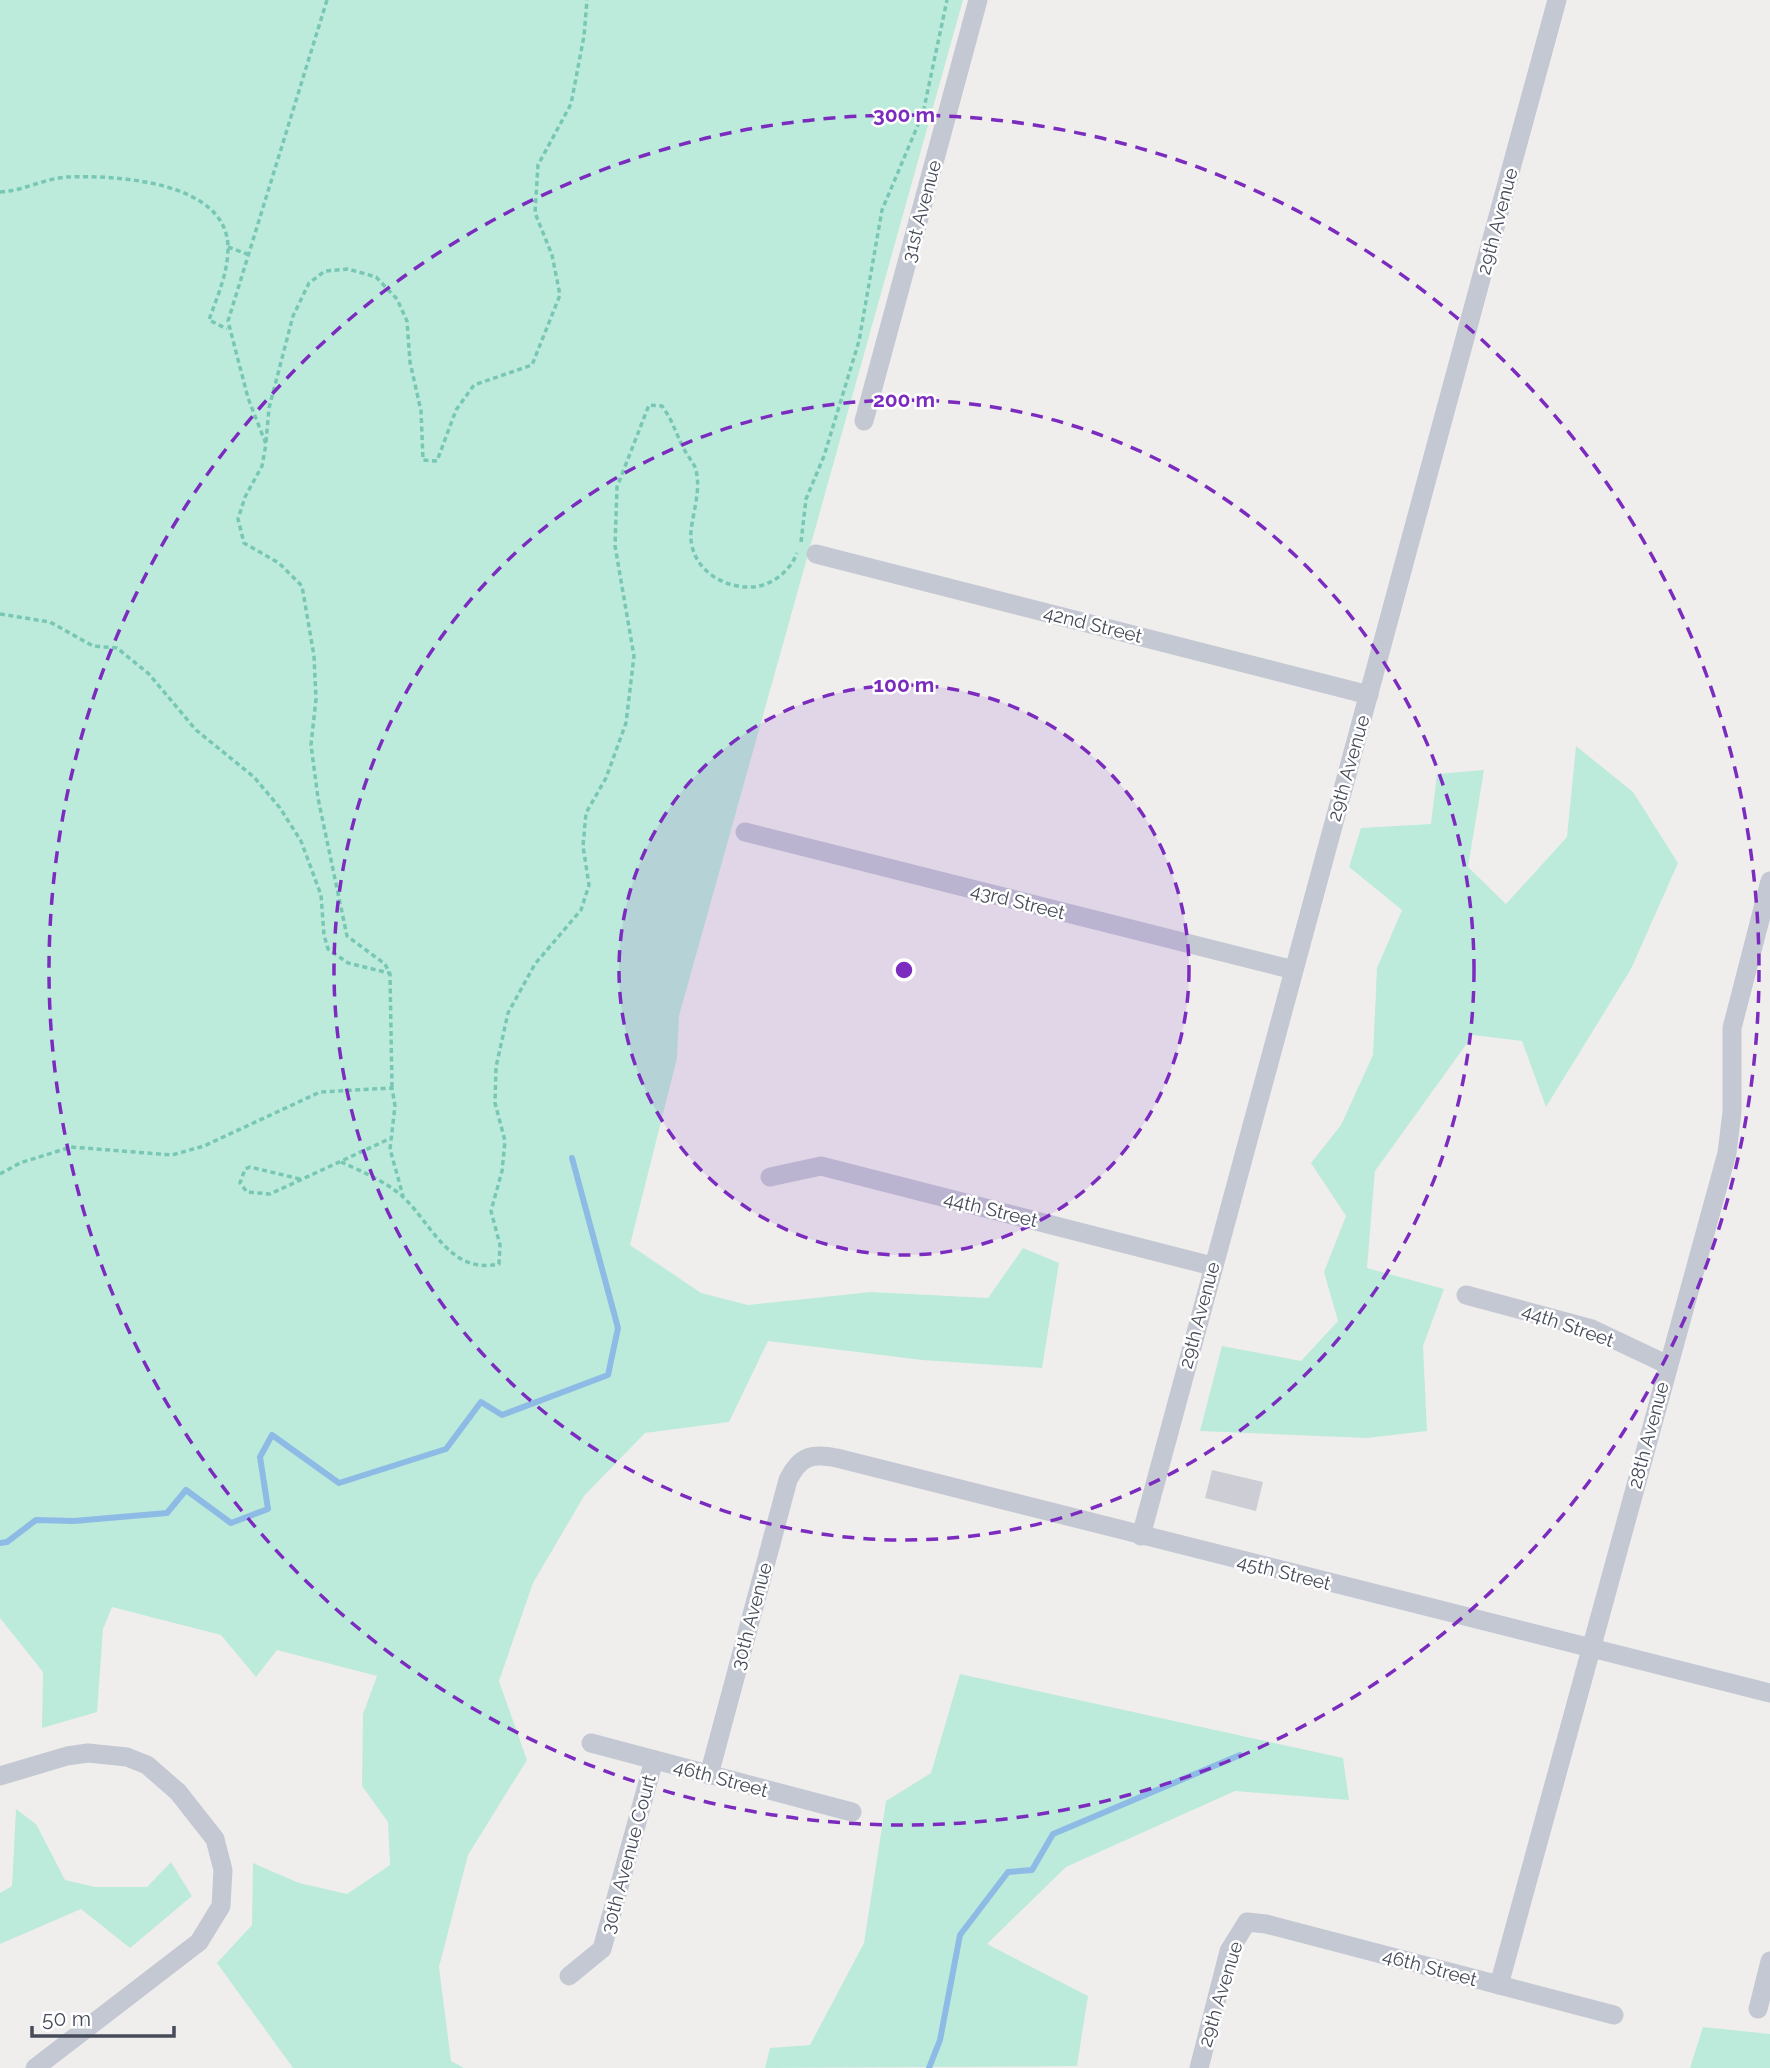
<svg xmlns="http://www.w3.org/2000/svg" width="1770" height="2068" viewBox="0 0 1770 2068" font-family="Raleway,sans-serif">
<rect width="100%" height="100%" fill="#f0eeed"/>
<g fill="#bdebdb">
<polygon points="0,0 963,0 679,1016 677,1058 630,1245 701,1293 748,1305 871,1292 988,1298 1023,1248 1059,1263 1042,1368 922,1360 768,1341 729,1422 645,1433 584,1496 533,1583 499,1681 527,1760 468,1855 439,1967 451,2061 464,2068 293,2068 217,1963 252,1925 253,1863 299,1883 347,1894 390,1865 388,1822 362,1786 363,1714 377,1676 277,1650 256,1677 221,1635 112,1607 103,1629 97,1712 42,1728 43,1672 0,1618"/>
<polygon points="1576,746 1633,792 1678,863 1631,969 1546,1107 1522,1041 1473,1035 1375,1171 1367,1268 1444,1289 1423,1346 1427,1431 1367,1438 1200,1431 1222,1346 1301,1361 1338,1321 1324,1272 1346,1216 1311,1163 1341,1125 1373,1055 1377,968 1402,910 1349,867 1361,828 1431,824 1437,774 1484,770 1468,867 1506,904 1567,837"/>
<polygon points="960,1674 1343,1758 1349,1800 1235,1791 1066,1867 987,1944 1088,1996 1077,2066 765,2068 770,2048 810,2045 864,1943 886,1801 931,1773"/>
<polygon points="16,1809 36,1824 65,1880 95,1887 147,1887 171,1862 192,1896 130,1948 81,1909 0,1944 0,1893 12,1886"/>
<polygon points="1703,2027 1770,2034 1770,2068 1690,2068"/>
</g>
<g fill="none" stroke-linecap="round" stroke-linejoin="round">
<g stroke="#8dbbe6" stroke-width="6">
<polyline points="0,1543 7,1542 36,1520 74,1521 167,1513 186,1490 231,1523 268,1509 260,1457 272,1435 339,1483 446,1449 481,1402 502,1415 608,1375 618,1328 572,1158"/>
<polyline points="929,2068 940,2040 960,1935 1008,1872 1032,1870 1053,1834 1240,1755"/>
</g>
</g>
<polygon fill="#cdced5" points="1212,1470 1263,1482 1256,1511 1205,1498"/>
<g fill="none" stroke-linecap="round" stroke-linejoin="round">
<g stroke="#78c7b5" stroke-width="3.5" stroke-dasharray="5 3.5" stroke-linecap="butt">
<polyline points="327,0 228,321 248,398 266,444 262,466 245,497 238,519 244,543 279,563 302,586 314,656 316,699 311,745 318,798 347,936 385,964 390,974 392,1088"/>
<path d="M0,192C23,191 45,178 68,177C115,175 228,181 228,248C228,273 217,297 209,320L227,329"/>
<polyline points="228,247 247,254"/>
<polyline points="266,442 269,408 293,316 309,283 325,271 348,269 376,277 397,299 407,321 410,362 421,411 423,460 437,461 456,410 474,385 532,365 560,295 552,255 535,213 538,165 571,104 584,36 587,0"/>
<polyline points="801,542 806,499 824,456 859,341 882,210 923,113 947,0"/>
<polyline points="0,614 50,622 93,646 117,648 149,674 196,730 254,777 280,808 301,841 321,895 324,935 328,949 348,963 389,973"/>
<path d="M341,1162C361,1171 387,1182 403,1197C432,1224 450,1275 499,1264L500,1245L491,1211L502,1171L505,1141L495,1103L496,1067L508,1013L535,964L581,910L589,885L583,846L586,813L606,778L626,723L634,656L615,546L617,487L649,405L662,406C674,423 675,432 684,449C687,455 692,461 695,467C702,488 693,511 691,531C688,567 722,589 753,587C773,585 790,571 797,553"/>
<polyline points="0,1174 20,1163 71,1147 172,1155 204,1146 320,1092 392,1088 395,1106 390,1149 403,1196"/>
<polyline points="300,1179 250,1167 245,1169 240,1183 247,1192 270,1194 389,1139"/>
</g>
<g stroke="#c4c8d3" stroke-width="19">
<polyline points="864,421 978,0"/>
<polyline points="816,554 1369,695"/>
<polyline points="745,832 1290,969"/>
<polyline points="770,1177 821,1166 1212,1266"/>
<polyline points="1466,1295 1592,1329 1668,1365"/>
<path d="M1141,1536C1275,1023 1418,512 1557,0"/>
<polyline points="591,1743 852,1812"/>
<path d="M709,1775L788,1480C800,1456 811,1453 837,1458L1770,1693"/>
<polyline points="0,1776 67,1756 88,1753 127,1757 147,1765 178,1792 215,1839 223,1870 221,1906 199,1942 35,2068"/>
<polyline points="569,1976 602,1949 654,1760"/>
<polyline points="1499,1985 1727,1153 1732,1112 1732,1028 1770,881"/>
<polyline points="1758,2009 1770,1961"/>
<polyline points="1199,2068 1229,1951 1247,1922 1266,1924 1614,2015"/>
</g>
</g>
<circle cx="904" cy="970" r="285" fill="#7b2cbf" fill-opacity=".12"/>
<g fill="none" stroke="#7b2cbf" stroke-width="3.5" stroke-dasharray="12 9">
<circle cx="904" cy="970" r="285"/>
<circle cx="904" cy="970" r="570"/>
<circle cx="904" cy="970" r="855"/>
</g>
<g text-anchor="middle" stroke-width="5" stroke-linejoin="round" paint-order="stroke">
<g font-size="19" fill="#464b59" stroke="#fff">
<text transform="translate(921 211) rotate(-75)" y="7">31st Avenue</text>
<text transform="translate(1497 221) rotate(-75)" y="7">29th Avenue</text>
<text transform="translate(1093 624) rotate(14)" y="7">42nd Street</text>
<text transform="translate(1348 768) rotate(-74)" y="7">29th Avenue</text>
<text transform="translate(1018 901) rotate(14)" y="7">43rd Street</text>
<text transform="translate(991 1209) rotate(14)" y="7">44th Street</text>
<text transform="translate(1199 1315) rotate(-75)" y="7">29th Avenue</text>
<text transform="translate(1568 1325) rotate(19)" y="7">44th Street</text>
<text transform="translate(1648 1435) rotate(-75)" y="7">28th Avenue</text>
<text transform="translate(1284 1572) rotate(14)" y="7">45th Street</text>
<text transform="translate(751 1616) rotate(-75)" y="7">30th Avenue</text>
<text transform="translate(721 1778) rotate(15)" y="7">46th Street</text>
<text transform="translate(628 1854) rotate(-75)" y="7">30th Avenue Court</text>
<text transform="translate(1430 1967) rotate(15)" y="7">46th Street</text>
<text transform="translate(1220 1994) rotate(-73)" y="7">29th Avenue</text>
</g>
</g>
<circle cx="904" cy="970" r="10" fill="#7b2cbf" stroke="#fff" stroke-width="3.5"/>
<g font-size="21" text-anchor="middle" font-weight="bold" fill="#7b2cbf" stroke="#fff" stroke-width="5" stroke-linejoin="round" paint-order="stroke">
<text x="904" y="122">300 m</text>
<text x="904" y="407">200 m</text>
<text x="904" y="692">100 m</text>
</g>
<path d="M32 2026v10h142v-10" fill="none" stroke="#464b59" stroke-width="3.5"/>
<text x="42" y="2026" font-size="21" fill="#464b59" stroke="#ffffff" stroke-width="5" paint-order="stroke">50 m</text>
</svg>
